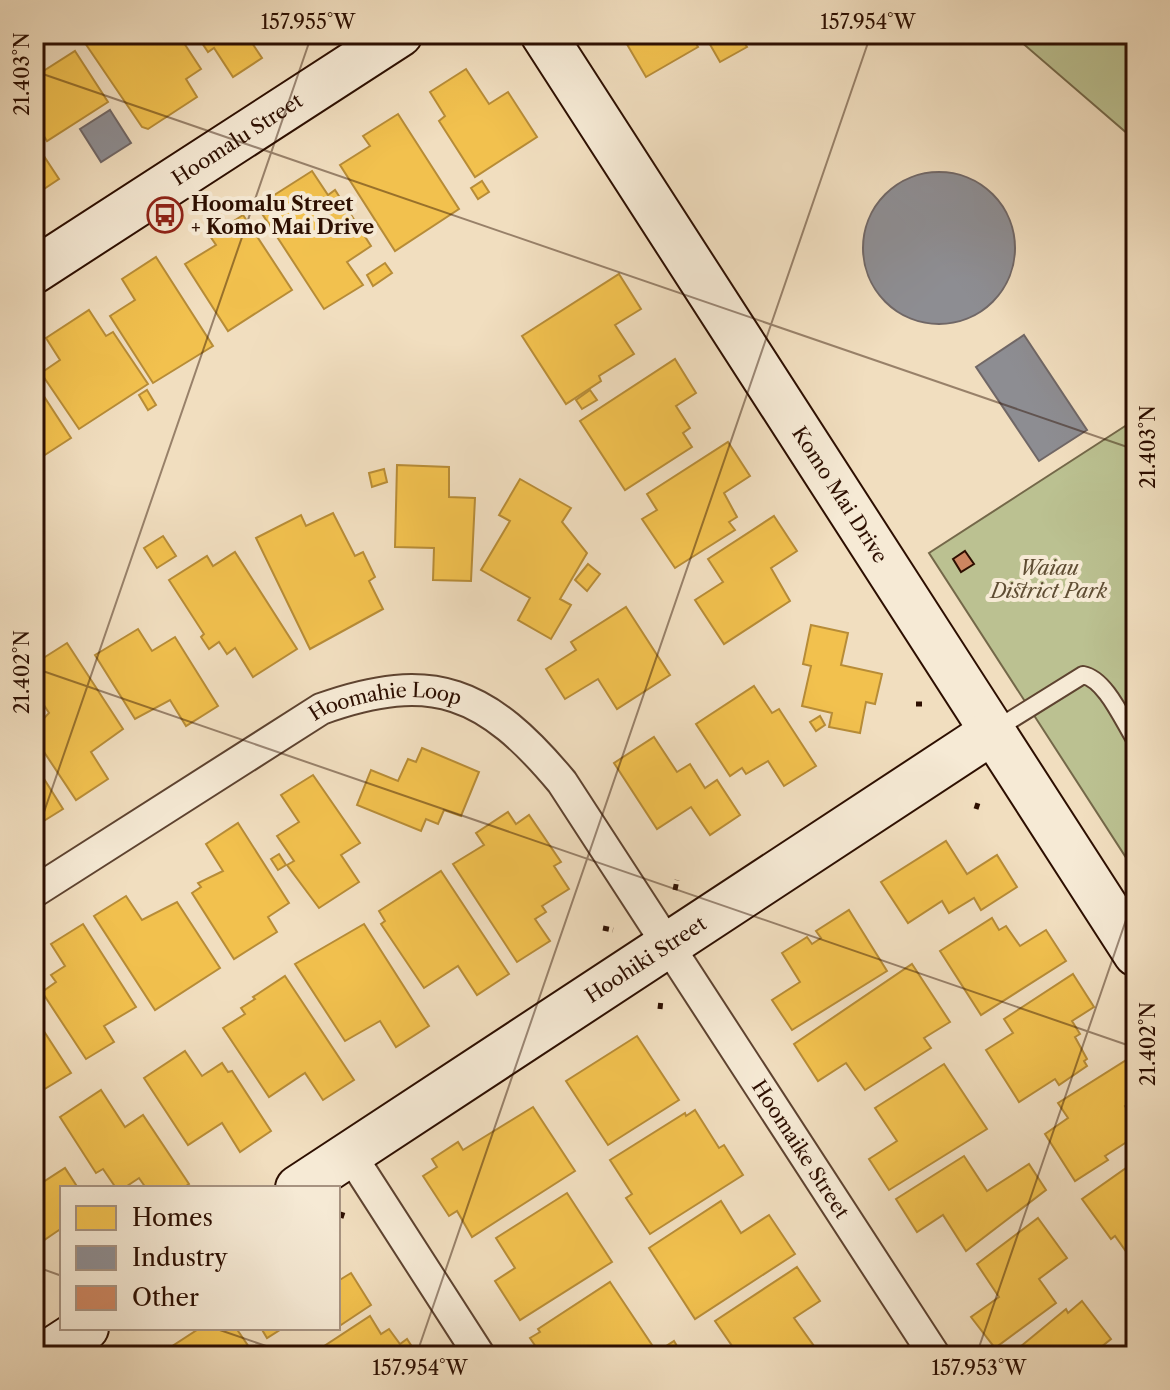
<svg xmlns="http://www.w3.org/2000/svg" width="1170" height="1390" viewBox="0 0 1170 1390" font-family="'Libre Caslon Text',serif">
<rect width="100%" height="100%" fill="#f1debf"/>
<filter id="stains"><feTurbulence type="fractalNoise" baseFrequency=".0025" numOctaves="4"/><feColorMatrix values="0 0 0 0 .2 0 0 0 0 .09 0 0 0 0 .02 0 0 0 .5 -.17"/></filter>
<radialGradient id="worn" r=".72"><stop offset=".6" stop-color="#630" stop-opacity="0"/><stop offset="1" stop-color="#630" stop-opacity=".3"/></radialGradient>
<g fill="#bbc191" stroke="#746849" stroke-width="2">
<polygon points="1012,34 1136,34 1136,141"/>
<polygon points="1136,419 1136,873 929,553"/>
</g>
<g fill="#f2c14e" stroke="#b78c37" stroke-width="2">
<polygon points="178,34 201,69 186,79 197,97 148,129 142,127 85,43 97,34"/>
<polygon points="196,34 246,34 262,58 233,77 214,48 208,52"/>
<polygon points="621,34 690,34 698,47 646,77"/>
<polygon points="704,34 739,34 747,47 720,62"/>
<polygon points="75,51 108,102 47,141 34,121 34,77"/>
<polygon points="466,69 489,104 508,92 537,137 475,177 439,121 445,116 430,92"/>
<polygon points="398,114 459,209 395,251 340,165 370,146 363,136"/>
<polygon points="34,141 59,179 35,195 41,204 34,208"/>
<polygon points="312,171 328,195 335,190 371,246 347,262 363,285 324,309 257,206"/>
<polygon points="482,181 489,192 478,199 471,188"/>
<polygon points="243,215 292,290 228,331 185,264 216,245 210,236"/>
<polygon points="156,257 213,346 153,383 110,316 135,300 122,279"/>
<polygon points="385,263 392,273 373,286 367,275"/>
<polygon points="619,274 641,309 615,325 634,354 599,376 601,381 566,404 522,336"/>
<polygon points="89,310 106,336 113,332 148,384 79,429 41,373 60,360 46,338"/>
<polygon points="675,359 696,393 676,406 690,428 683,433 692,447 625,490 580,421"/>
<polygon points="34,381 71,438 34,462"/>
<polygon points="147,390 156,405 148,410 139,395"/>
<polygon points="590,390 597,400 582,409 576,400"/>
<polygon points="728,442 750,476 724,493 737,517 729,522 735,530 675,568 642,519 657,510 647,494"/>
<polygon points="397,465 449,467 449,497 475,498 471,581 433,580 434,548 395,547"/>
<polygon points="384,469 387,482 372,487 369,473"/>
<polygon points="520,479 571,508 562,522 587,553 560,599 571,605 551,639 518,620 530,598 481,570 510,521 499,515"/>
<polygon points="333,513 355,556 363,552 375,577 369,581 383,609 310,649 256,538 301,515 306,526"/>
<polygon points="774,516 797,551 771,568 790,601 724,644 695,600 723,582 708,559"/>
<polygon points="163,536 176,556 157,568 144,548"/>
<polygon points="235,552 297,649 253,677 235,648 227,654 219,642 209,649 201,637 204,634 169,580 207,556 213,566"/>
<polygon points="588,564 600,574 587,591 575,580"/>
<polygon points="626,607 670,675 617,709 598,679 565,699 546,669 576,650 571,642"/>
<polygon points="811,625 848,633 841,665 882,674 875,704 866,702 860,733 829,727 832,713 802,706 811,666 803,664"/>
<polygon points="138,629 152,651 175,637 218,706 186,726 170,700 135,719 95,655"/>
<polygon points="67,643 123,729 91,752 108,779 76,800 34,737 34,729 49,713 34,690 34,664"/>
<polygon points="754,686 772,713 779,709 816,766 784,786 768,761 746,774 742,768 730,776 696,724"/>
<polygon points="820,716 825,725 816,731 810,722"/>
<polygon points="654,737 677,772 690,764 705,788 717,780 740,815 710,835 691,807 657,829 614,763"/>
<polygon points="422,748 479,772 461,816 444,810 438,824 426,819 421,831 357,805 371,770 398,781 408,759 416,762"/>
<polygon points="34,763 63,809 34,827"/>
<polygon points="313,775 360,843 341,855 359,882 319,908 287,865 294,861 277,836 299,822 281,795"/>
<polygon points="508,812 516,824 529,815 561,862 554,866 569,889 542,906 546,912 535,919 550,941 517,962 453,864 484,845 476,833"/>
<polygon points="238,823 289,903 268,917 277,932 234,959 192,893 201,887 198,883 223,871 206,844"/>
<polygon points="946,841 967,874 997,855 1017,887 981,910 974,898 949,913 942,901 908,923 881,882"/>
<polygon points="279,854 286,865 278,870 271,859"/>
<polygon points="441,871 509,974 477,995 458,966 424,988 381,924 385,921 379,911"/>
<polygon points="126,896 142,920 177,902 220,968 155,1010 94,916"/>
<polygon points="849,910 887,971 792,1030 772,1000 800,982 782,953 807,937 812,944 821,938 816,931"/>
<polygon points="992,918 999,930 1006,926 1020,946 1046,930 1066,961 981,1015 940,951"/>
<polygon points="83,924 136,1007 104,1026 114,1042 86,1059 42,992 56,982 51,975 65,966 51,944"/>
<polygon points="364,924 429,1026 396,1047 380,1021 345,1041 295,964"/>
<polygon points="912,964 950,1022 924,1038 931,1048 865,1090 846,1063 818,1081 794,1044"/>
<polygon points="1073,974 1094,1007 1072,1021 1080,1034 1075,1037 1087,1059 1084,1061 1087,1066 1059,1085 1055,1079 1019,1102 986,1050 1013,1033 1004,1019"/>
<polygon points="285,976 354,1080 323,1100 305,1073 269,1097 223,1028 245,1014 241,1008 255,999 253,997"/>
<polygon points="34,1016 71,1073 38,1093 34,1093"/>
<polygon points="637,1036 679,1100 608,1145 566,1081"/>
<polygon points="185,1051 202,1076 222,1063 228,1072 232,1071 271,1131 240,1152 222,1123 188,1145 144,1078"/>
<polygon points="1128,1059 1136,1072 1136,1099 1125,1106 1136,1124 1136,1136 1105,1156 1108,1160 1075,1181 1045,1134 1068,1118 1058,1103"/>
<polygon points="944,1064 987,1129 889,1190 869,1159 897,1141 875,1108"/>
<polygon points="101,1090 125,1127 143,1115 189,1184 183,1188 146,1188 139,1178 124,1188 116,1188 103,1169 96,1173 60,1117"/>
<polygon points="533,1107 575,1171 472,1237 457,1211 449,1216 423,1176 437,1167 432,1159 458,1142 463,1150"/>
<polygon points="695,1110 719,1148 724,1145 743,1175 650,1234 626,1198 632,1194 610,1160 685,1113 686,1116"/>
<polygon points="964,1156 987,1191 1029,1164 1046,1190 966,1251 943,1215 917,1232 896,1199"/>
<polygon points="1136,1161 1136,1242 1125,1250 1115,1236 1111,1239 1082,1199"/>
<polygon points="34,1168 43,1182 65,1168 78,1188 62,1188 62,1234 59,1230 34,1247"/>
<polygon points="567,1193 612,1262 520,1320 495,1281 515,1268 496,1238"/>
<polygon points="721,1201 741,1233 769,1215 795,1254 695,1319 649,1248"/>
<polygon points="1038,1218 1067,1258 1039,1279 1056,1303 995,1348 971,1317 999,1297 977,1264"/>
<polygon points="797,1267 820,1301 794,1318 814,1346 799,1356 739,1356 715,1321"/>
<polygon points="351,1273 371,1305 338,1327 338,1281"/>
<polygon points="610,1282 652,1345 635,1356 542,1356 530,1338 540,1332 538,1329"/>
<polygon points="1082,1301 1111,1339 1100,1348 1106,1356 1009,1356 1066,1309 1068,1313"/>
<polygon points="370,1316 381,1334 389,1329 400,1344 407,1339 418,1356 309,1356"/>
<polygon points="200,1328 236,1328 251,1350 241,1356 157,1356"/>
<polygon points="261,1328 283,1328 267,1338"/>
<polygon points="674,1341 683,1356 651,1356"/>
</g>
<g fill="#8d8d92" stroke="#706766" stroke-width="2">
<polygon points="110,110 131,143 101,162 80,129"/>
<circle cx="939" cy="248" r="76"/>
<polygon points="1024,335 1087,430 1039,461 976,367"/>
</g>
<polygon fill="#cc8661" stroke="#2d0f01" stroke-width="2" points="965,551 974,564 961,572 953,559"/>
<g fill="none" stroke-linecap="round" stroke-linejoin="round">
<defs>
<path id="lane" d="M993,731L1083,675C1106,679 1124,723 1136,741"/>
<g id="street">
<path id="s1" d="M34,892L321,709C433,669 487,692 562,782L935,1356"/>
<polyline points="350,1154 480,1356"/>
</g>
<g id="secondary">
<path id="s2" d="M543,34L1136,954"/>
<path id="s3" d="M34,271L400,34"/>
<path id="s4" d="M298,1188L992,732"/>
<polyline points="43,1356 86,1328"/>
</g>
</defs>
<use href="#lane" stroke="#5e4330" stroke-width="20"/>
<use href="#street" stroke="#5e4330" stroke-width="34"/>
<use href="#secondary" stroke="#2d0f01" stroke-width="48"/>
<g stroke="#2d0f01" stroke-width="5" stroke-dasharray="6 4" stroke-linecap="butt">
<polyline points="916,704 924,704"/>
<polyline points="976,809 979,800"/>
<polyline points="675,890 677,880"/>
<polyline points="603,928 613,930"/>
<polyline points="660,1009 661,1000"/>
<polyline points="341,1218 344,1209"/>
</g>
<use href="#lane" stroke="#f6ead5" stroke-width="16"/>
<use href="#street" stroke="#f6ead5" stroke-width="30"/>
<use href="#secondary" stroke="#f6ead5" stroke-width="44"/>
</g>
<path fill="none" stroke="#2d0f01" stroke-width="2" stroke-opacity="0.45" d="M34,71L1136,450M34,668L1136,1048M34,841L312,34M34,1266L62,1276M214,1328L295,1356M416,1356L871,34M976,1356L1136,891"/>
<defs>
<symbol id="bus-ring" viewBox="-11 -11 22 22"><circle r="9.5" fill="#f6ead5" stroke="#8f2418" stroke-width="1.5"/><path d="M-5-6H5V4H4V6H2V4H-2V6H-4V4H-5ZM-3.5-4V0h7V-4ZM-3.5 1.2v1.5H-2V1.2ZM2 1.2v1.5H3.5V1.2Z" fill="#8f2418"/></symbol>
</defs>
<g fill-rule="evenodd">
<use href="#bus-ring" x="145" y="195" width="40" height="40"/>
</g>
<g text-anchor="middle" stroke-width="8" stroke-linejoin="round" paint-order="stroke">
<g font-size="20" fill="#2d0f01" stroke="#f6ead5">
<text dy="7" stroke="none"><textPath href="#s3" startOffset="242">Hoomalu Street</textPath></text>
<text dy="7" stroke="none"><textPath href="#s2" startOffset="548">Komo Mai Drive</textPath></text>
<text dy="7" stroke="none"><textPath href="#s1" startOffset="406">Hoomahie Loop</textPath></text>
<text dy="7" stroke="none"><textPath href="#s4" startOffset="416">Hoohiki Street</textPath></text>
<text dy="7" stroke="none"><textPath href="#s1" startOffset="1054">Hoomaike Street</textPath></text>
</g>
<g font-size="20" font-weight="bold" fill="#2d0f01" stroke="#f6ead5" text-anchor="start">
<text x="191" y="211">Hoomalu Street<tspan x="191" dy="23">+ Komo Mai Drive</tspan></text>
</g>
<g font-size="20" font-style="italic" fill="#5f4d33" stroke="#f6ead5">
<text x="1049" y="575">Waiau<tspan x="1049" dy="23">District Park</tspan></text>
</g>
</g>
<rect width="1170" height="1390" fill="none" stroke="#f1debf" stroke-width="88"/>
<rect x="60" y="1186" width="280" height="144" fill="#f6ead5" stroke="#a69280" stroke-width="2"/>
<rect x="76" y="1206" width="40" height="24" fill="#f2c14e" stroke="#a69280" stroke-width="2"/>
<text x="132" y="1226" font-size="24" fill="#2d0f01">Homes</text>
<rect x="76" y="1246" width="40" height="24" fill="#8d8d92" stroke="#a69280" stroke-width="2"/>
<text x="132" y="1266" font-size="24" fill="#2d0f01">Industry</text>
<rect x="76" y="1286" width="40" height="24" fill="#cc8661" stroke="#a69280" stroke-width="2"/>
<text x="132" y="1306" font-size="24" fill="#2d0f01">Other</text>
<rect x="44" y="44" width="1082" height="1302" fill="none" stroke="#2d0f01" stroke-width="3"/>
<g font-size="20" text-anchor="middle" fill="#2d0f01">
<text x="308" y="29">157.955°W</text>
<text x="868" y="29">157.954°W</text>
<text transform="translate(22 74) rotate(-90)" y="7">21.403°N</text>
<text transform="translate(1148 447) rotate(-90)" y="7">21.403°N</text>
<text transform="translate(22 672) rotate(-90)" y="7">21.402°N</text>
<text transform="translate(1148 1044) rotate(-90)" y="7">21.402°N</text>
<text x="420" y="1375">157.954°W</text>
<text x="979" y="1375">157.953°W</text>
</g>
<rect width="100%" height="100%" filter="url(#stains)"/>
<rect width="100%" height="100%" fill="url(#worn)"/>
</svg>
